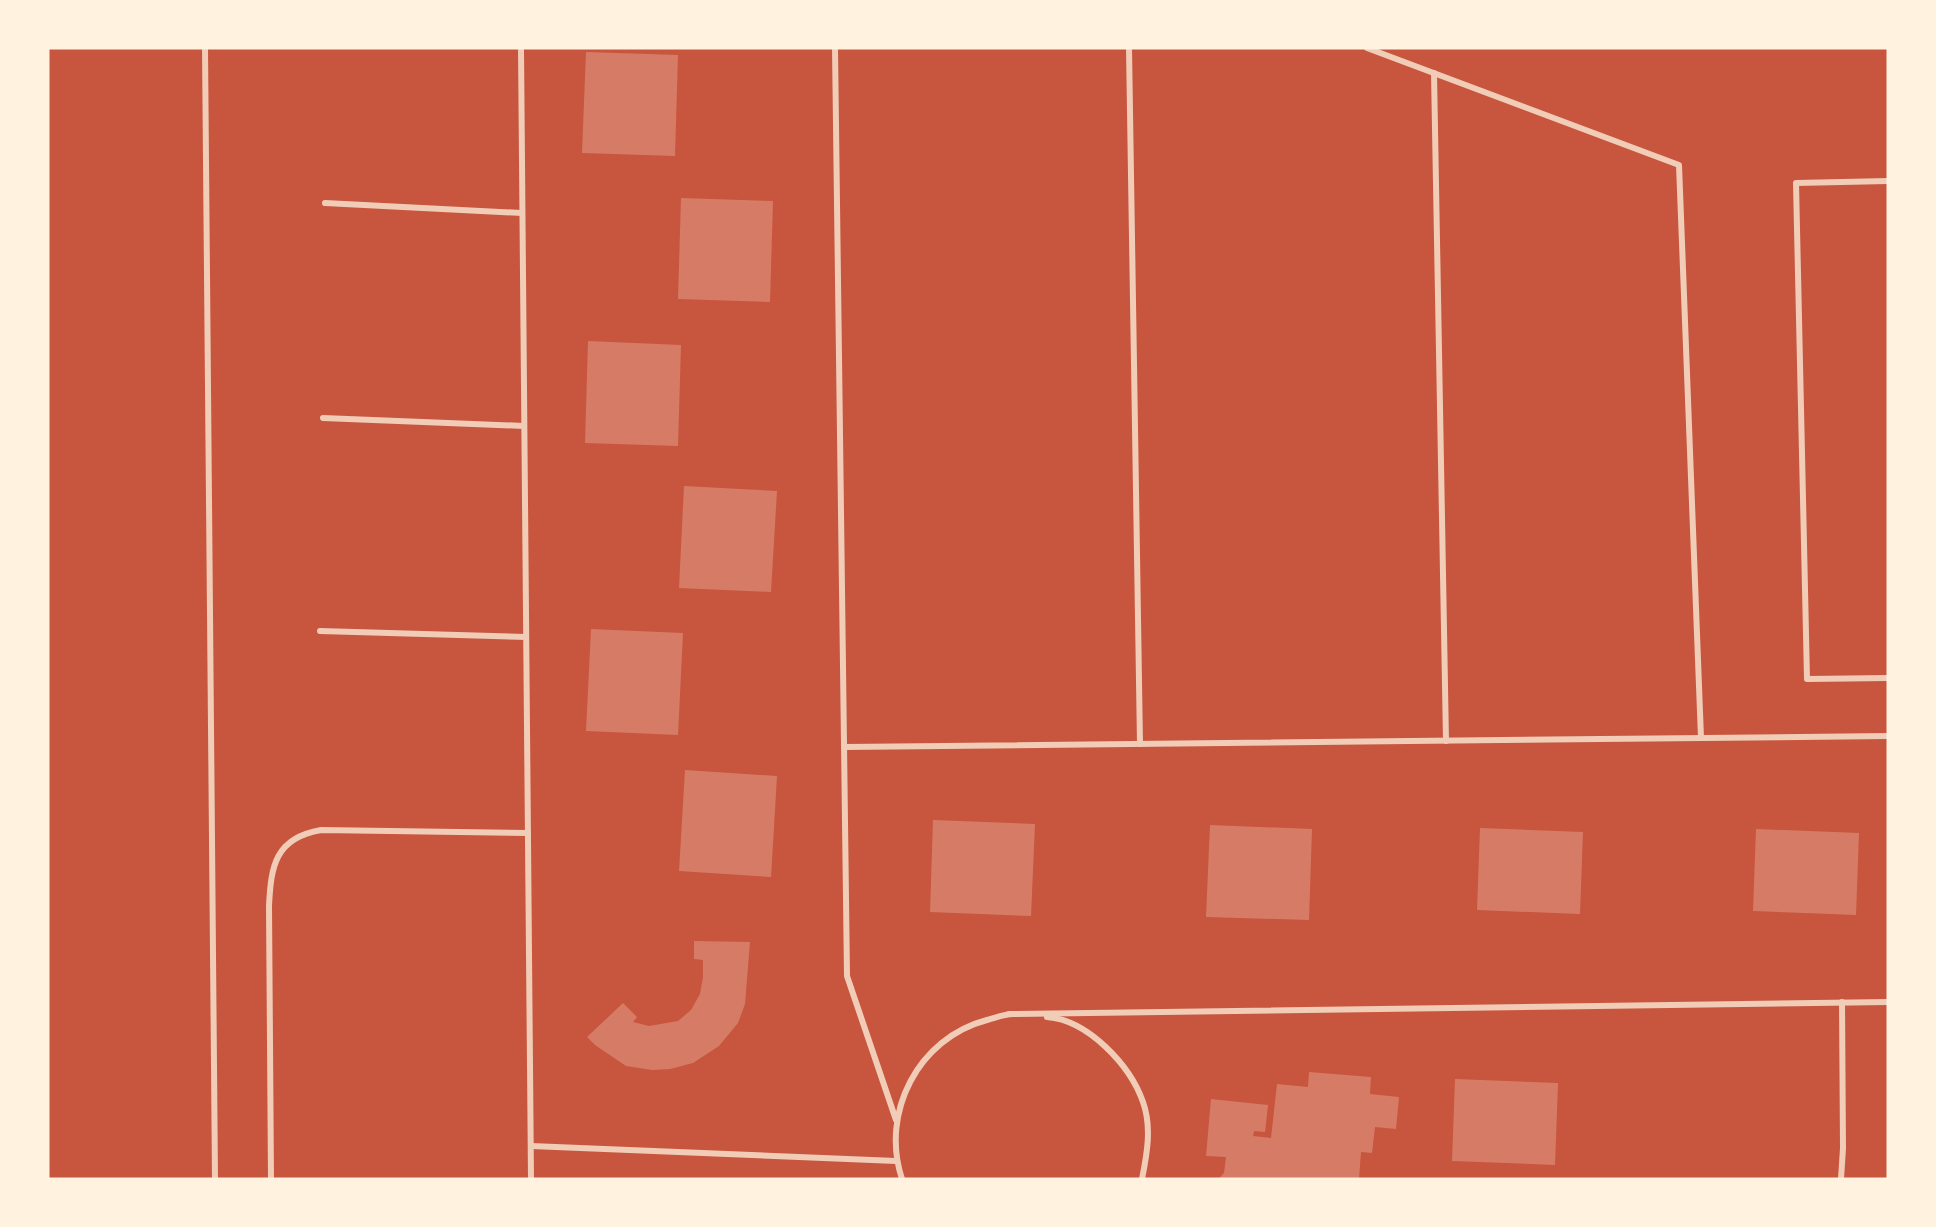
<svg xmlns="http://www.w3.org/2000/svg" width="1936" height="1227" viewBox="0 0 1936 1227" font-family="Lato,sans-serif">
<rect width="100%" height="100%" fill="#c8553d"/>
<g fill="#d67c66">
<polygon points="586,52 678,55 675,156 582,153"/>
<polygon points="681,198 773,201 770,302 678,299"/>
<polygon points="588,341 681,345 678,446 585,443"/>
<polygon points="684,486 777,491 771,592 679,588"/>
<polygon points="591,629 683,633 678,735 586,731"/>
<polygon points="685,770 777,776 771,877 679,871"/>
<polygon points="933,820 1035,824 1031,916 930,912"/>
<polygon points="1210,825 1312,829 1309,920 1206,917"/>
<polygon points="1480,828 1583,832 1580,914 1477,910"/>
<polygon points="1756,829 1859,833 1856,915 1753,911"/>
<polygon points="694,941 750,942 745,1004 738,1023 719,1046 693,1063 670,1069 652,1070 626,1066 595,1045 587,1037 623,1003 637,1017 633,1022 649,1026 678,1021 691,1010 700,994 703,977 703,960 694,959"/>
<polygon points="1309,1072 1371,1077 1370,1094 1399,1097 1396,1129 1375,1127 1372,1153 1361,1152 1359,1179 1218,1179 1224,1173 1226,1157 1206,1156 1211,1099 1268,1105 1265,1132 1254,1131 1253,1136 1271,1138 1277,1084 1308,1087"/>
<polygon points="1455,1079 1558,1083 1555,1165 1452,1161"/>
</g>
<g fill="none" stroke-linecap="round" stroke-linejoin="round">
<g stroke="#f1ccb7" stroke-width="6">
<polyline points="205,48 215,1179"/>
<polyline points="521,48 531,1179"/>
<polyline points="835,48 847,976 896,1120"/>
<polyline points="1129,48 1140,744"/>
<polyline points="1367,48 1679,165 1701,738"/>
<polyline points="1434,73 1446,741"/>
<polyline points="1888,181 1796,183 1807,679 1888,678"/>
<polyline points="325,203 522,213"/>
<polyline points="323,418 524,426"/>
<polyline points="320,631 526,637"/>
<polyline points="844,747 1888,736"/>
<polyline points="1009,1014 1888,1002"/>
<path d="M1047,1017C1088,1020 1130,1065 1143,1102C1152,1127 1147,1154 1142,1179"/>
<polyline points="531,1146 896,1161"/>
<path d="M271,1179L269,906C271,866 275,838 321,830L528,833"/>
<path d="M902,1179C880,1113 918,1038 987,1020C995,1018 1004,1014 1013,1014"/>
<polyline points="1841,1179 1843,1148 1842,1002"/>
</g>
</g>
<rect width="1936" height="1227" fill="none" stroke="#fff3e0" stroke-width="99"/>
</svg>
